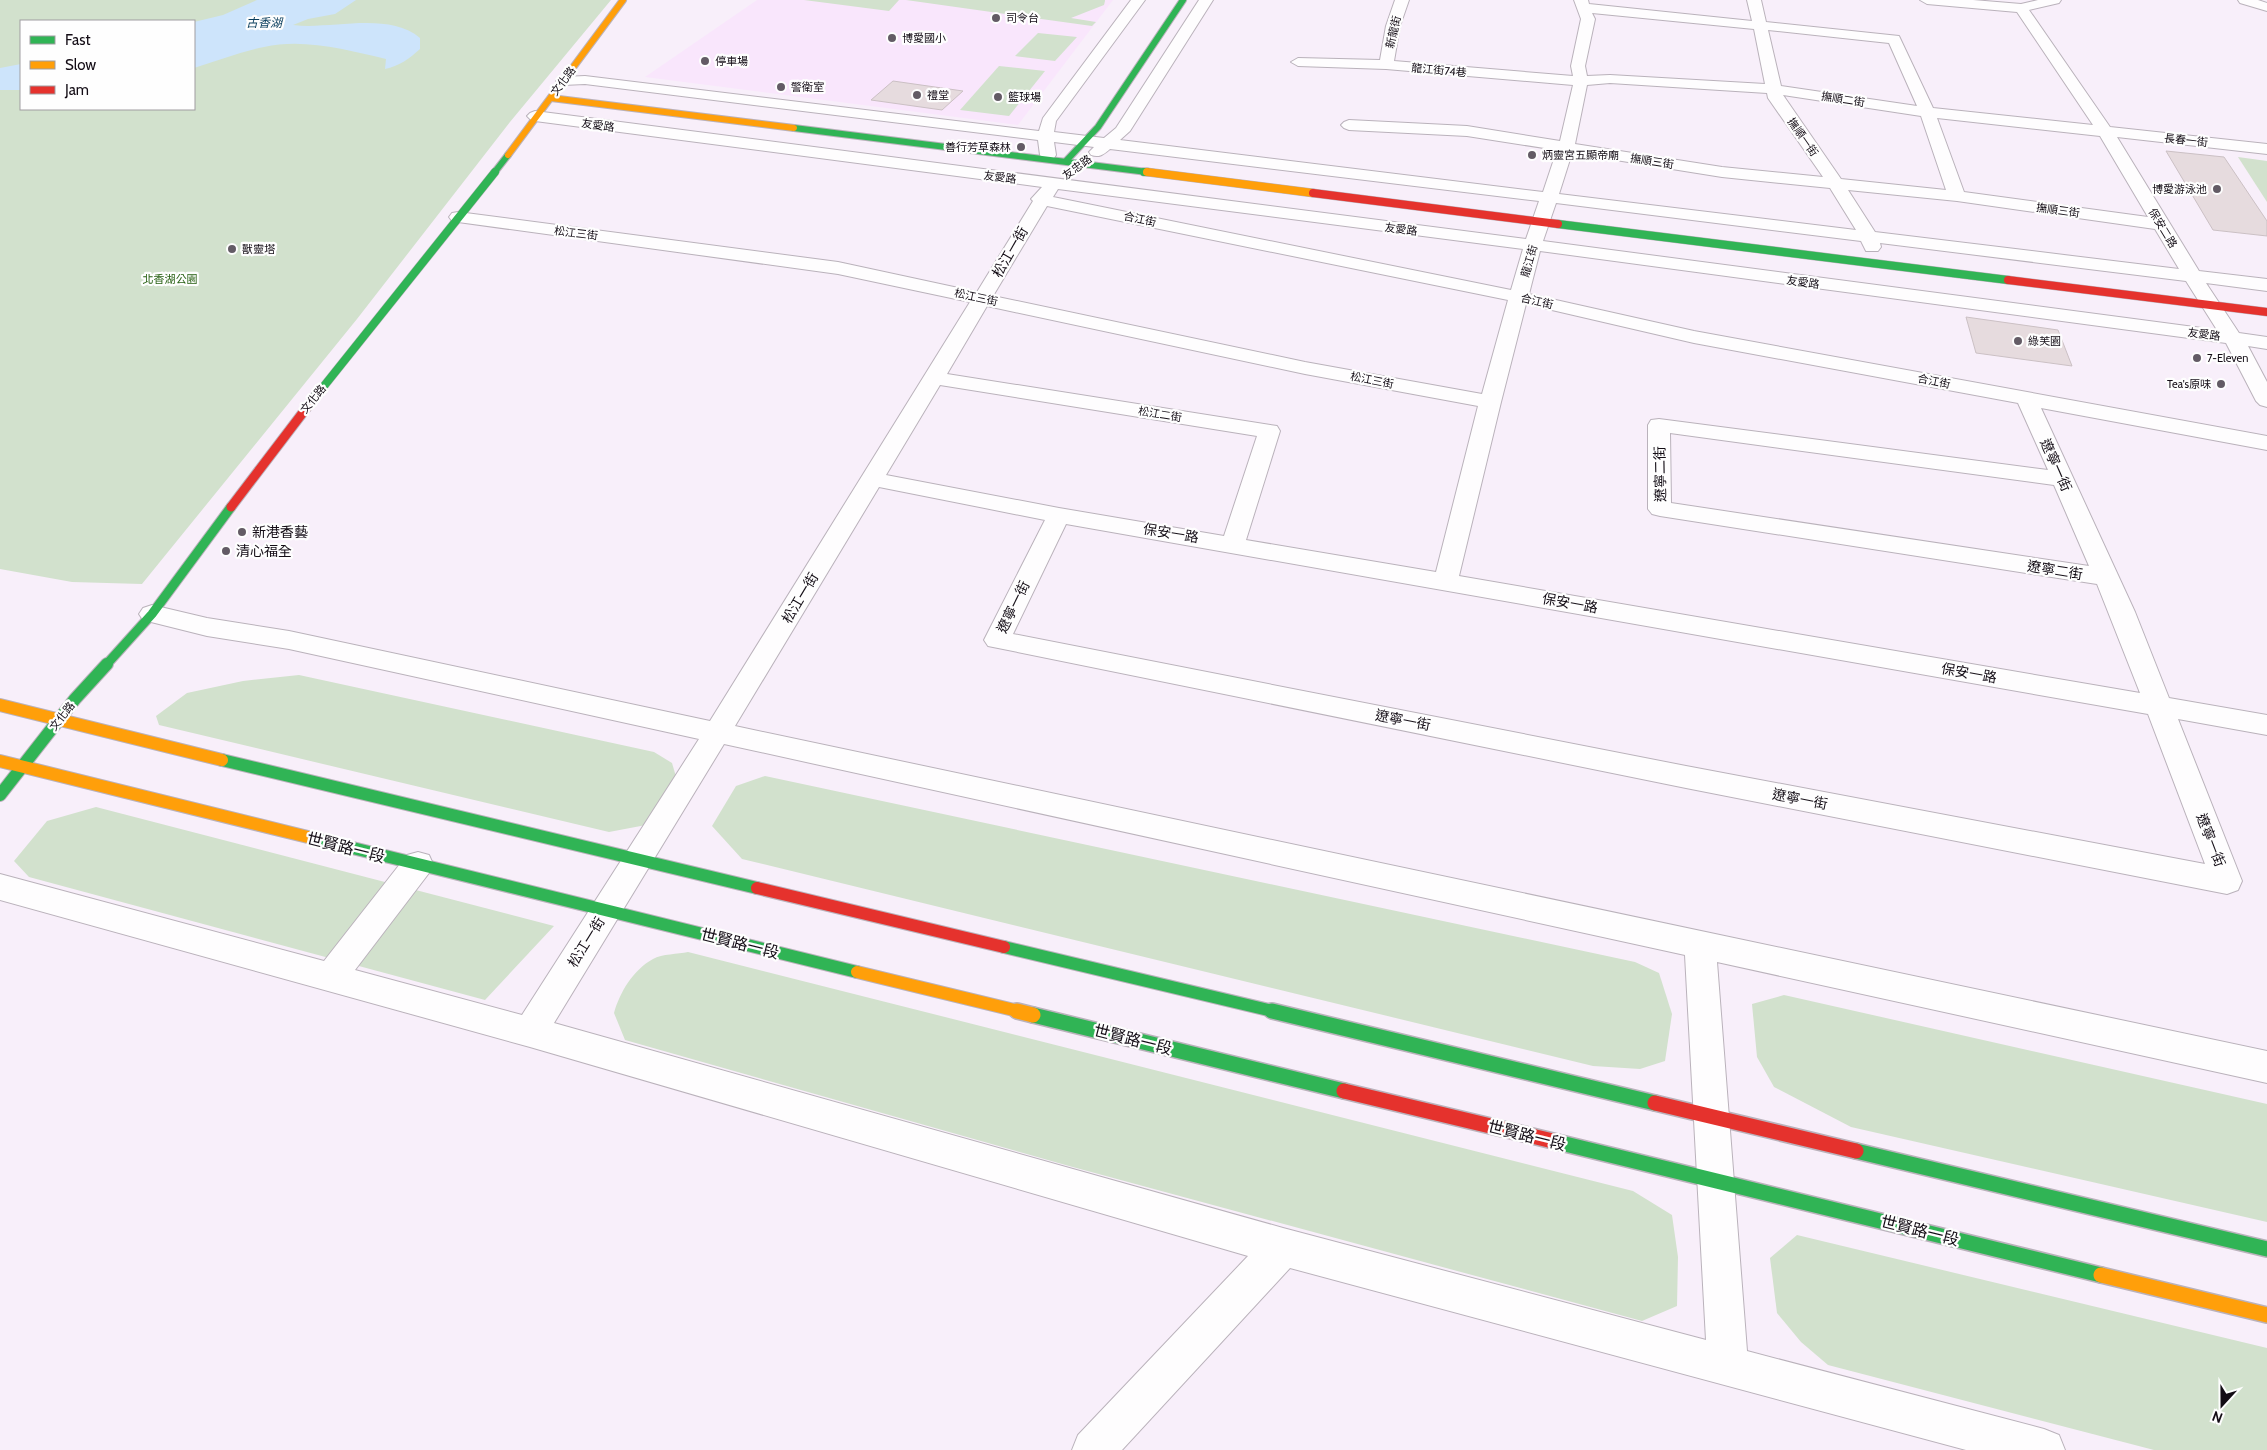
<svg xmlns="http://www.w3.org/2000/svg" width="2267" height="1450" viewBox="0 0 2267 1450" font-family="Cabin,'Noto Sans TC',sans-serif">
<rect width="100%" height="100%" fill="#f8effa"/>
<polygon fill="#f9e6fc" points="757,0 1113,0 1018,125 645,77"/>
<g fill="#d2e1cd" fill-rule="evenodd">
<path d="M0,0H611L510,122L357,319L142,584L72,582L0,569ZM21,21H194V109H21Z"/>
<polygon points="804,0 899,0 889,11"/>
<polygon points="906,0 1105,0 1105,1 1104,5 1071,18 1096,22 1092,26"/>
<polygon points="1038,33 1077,37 1055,61 1015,56"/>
<polygon points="999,66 1045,71 1009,116 960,110"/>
<polygon points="2238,157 2267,161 2267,202"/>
<polygon points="299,675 654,752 672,763 677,780 646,825 609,832 159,725 156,716 187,693 243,681"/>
<polygon points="765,776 1635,962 1659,973 1672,1014 1665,1061 1640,1069 1593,1066 742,859 712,826 736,786"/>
<polygon points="96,807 554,926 485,1000 29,877 14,861 47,821"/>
<path d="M688,952L1633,1191L1672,1215L1678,1257L1677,1306L1642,1321L1069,1166L625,1040L614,1013C620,992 633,970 653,959C662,954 678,954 688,952Z"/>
<polygon points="1784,995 2267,1104 2267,1222 1851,1127 1774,1087 1757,1057 1752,1004"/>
<polygon points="1797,1235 2267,1348 2267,1450 2154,1450 1828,1365 1801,1342 1777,1313 1770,1258"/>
</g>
<g fill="#cde4fb">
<path d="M257,0H356L335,14L308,19L293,25C331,30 388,11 420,38V49C409,59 399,66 385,69L386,59C347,50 304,38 264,47C240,52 217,61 194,68V22L223,15Z"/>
<polygon points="21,64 21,90 0,90 0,68"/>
</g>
<g fill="#e6dbde" stroke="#cbc0c4">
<polygon points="893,81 963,91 942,110 871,100"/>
<polygon points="2166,151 2224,157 2267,221 2267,236 2213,230"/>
<polygon points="1966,317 2058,330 2072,366 1976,353"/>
</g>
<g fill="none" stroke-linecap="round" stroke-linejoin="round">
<defs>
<g id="street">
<path d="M1131,0H1145L1056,121L1054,132L1104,138L1116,128L1199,0H1213L1130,131L1120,140L1543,192L1557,150L1467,136L1349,130L1344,128L1341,125L1344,122L1349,120L1467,126L1560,141L1573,85L1386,69L1298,66L1291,62L1298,58L1380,60L1386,26L1395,0H1409L1400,26L1394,61L1573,76L1571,66L1581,19L1574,0H1588L1589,4L1752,21L1747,0H1761L1766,22L1899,36L1933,108L2093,125L2017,12L1927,4L1920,0H1973L2021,4L2038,0H2061L2059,3L2029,10L2110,127L2267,144V154L2117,137L2199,271L2267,279V291L2206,283L2239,333L2267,337V349L2248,346L2267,382V407L2260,405L2256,401L2226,343L1540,251L1529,294L1694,331L2267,436V450L2041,408L2135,612L2169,698L2267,715V735L2178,719L2242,881L2238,890L2227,894L1686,788L988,646L984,640L1045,520L879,487L735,726L2267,1051V1083L1717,962L1747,1351L2044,1429L2059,1435L2065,1450H1966L1290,1268L1122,1450H1072L1078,1435L1248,1256L530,1047L0,900V874L324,961L407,855L418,852L429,855L433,864L429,873L355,970L522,1015L699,739L289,649L207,636L143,620L139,614L143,608L152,605L207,618L289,631L710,721L970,302L838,274L458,222L452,221L449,217L452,213L458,212L838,262L977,292L1033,201L1031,199L1042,187L535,121L530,119L527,116L530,113L535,111L1526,239L1539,201L1110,149C1104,154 1100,158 1091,155L1089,152L1094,147L1054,142L1056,155L1054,158H1042L1040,155L1038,140L585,84L563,85L556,81L563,77L585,76L1039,131L1043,118ZM1592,13L1754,29L1765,84L1610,75L1587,76L1585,66L1595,19ZM1768,30L1889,43L1917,106L1781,86ZM1610,83L1767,93L1768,98L1823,177L1722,167L1575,144L1587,85ZM1783,95L1921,116L1946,190L1841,179ZM1937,118L2100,136L2148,217L1964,192ZM1572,153L1722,177L1830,188L1856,230L1559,194ZM1058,189L1523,249L1511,290L1053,197ZM1848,190L1957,201L2155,229L2179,269L1875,232ZM1556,203L1861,241L1866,251H1878L1881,247L1880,243L2186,281L2217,330L1543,241ZM1047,206L1508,300L1482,394L1305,362L993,296ZM1526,304L1694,343L2018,403L2048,470L1659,419L1651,420L1648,425V509L1652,514L1660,516L2097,584L2140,693L1459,576L1501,402ZM987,306L1305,374L1478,406L1436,572L1246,540L1280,431L1277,426L947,374ZM940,385L1257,436L1224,536L1059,508L886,475ZM1670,433L2054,485L2089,566L1671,503ZM1066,524L2148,714L2205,864L1686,766L1013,634ZM724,744L1685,955L1706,1340L1283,1228L554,1023Z"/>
<polygon points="2238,0 2258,0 2267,3 2267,11 2240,3"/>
</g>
<g id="fast-far4">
<polyline points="794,128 1147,172"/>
<polyline points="1066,161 1098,127 1183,0"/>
<polyline points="494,173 508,155"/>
</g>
<g id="fast-far3">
<polyline points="1144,172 1147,172"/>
<polyline points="1558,224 2008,280"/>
<polyline points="320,391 495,172"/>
</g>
<g id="fast-far2">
<polyline points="314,398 321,389"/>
<polyline points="106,665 152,614 231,507"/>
</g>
<g id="fast-far1">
<polyline points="222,760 757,888"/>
<polyline points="0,795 75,699 107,664"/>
<polyline points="312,838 857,972"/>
<polyline points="1004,947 1277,1012"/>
</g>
<g id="fast">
<polyline points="1272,1011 1655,1103"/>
<polyline points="1033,1015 1344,1091"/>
<polyline points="1557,1142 2101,1275"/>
<polyline points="1856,1151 2267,1249"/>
</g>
<g id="slow-far3">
<polyline points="551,98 794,128"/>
<polyline points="508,155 623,0"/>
<polyline points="1147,172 1154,173"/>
</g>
<polyline id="slow-far2" points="1147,172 1313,193"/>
<g id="slow-far1">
<polyline points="0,705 222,760"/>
<polyline points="0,761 312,838"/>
<polyline points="857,972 1022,1012"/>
</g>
<g id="slow">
<polyline points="1017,1011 1033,1015"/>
<polyline points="2101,1275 2267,1315"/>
</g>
<g id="jam-far3">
<polyline points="1313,193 1558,224"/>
<polyline points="2008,280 2267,312"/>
</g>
<polyline id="jam-far2" points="231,507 314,398"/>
<polyline id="jam-far1" points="757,888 1004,947"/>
<g id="jam">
<polyline points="1344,1091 1557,1142"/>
<polyline points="1655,1103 1856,1151"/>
</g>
</defs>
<use href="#street" stroke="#bab2bb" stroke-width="2"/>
<use href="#fast-far4" stroke="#bab2bb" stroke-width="8"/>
<use href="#fast-far3" stroke="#bab2bb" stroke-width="9"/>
<use href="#fast-far2" stroke="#bab2bb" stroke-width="11"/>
<use href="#fast-far1" stroke="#bab2bb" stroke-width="14"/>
<use href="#fast" stroke="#bab2bb" stroke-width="18"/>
<use href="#slow-far3" stroke="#bab2bb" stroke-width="8"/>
<use href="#slow-far2" stroke="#bab2bb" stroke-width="9"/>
<use href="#slow-far1" stroke="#bab2bb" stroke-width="14"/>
<use href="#slow" stroke="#bab2bb" stroke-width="18"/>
<use href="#jam-far3" stroke="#bab2bb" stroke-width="9"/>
<use href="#jam-far2" stroke="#bab2bb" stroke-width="11"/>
<use href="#jam-far1" stroke="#bab2bb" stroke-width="14"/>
<use href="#jam" stroke="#bab2bb" stroke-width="18"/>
<use href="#street" fill="#fefdfe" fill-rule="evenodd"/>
<use href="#fast-far4" stroke="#30b455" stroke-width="6"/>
<use href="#fast-far3" stroke="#30b455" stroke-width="8"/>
<use href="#fast-far2" stroke="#30b455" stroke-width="9"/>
<use href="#fast-far1" stroke="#30b455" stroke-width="12"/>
<use href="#fast" stroke="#30b455" stroke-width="15"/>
<use href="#slow-far3" stroke="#ff9f0a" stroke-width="6"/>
<use href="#slow-far2" stroke="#ff9f0a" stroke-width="8"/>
<use href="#slow-far1" stroke="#ff9f0a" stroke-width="12"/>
<use href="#slow" stroke="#ff9f0a" stroke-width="15"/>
<use href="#jam-far3" stroke="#e5322d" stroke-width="8"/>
<use href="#jam-far2" stroke="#e5322d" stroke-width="9"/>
<use href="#jam-far1" stroke="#e5322d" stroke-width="12"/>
<use href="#jam" stroke="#e5322d" stroke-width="15"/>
</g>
<g fill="#635b65" stroke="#fefefe" stroke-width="2">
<circle cx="996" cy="18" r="5"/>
<circle cx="892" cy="38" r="5"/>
<circle cx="705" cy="61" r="5"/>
<circle cx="781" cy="87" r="5"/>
<circle cx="917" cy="95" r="5"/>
<circle cx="998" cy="97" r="5"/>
<circle cx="1021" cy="147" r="5"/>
<circle cx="1532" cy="155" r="5"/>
<circle cx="2217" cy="189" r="5"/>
<circle cx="232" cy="249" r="5"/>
<circle cx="2018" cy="341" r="5"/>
<circle cx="2197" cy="358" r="5"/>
<circle cx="2221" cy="384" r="5"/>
<circle cx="242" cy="532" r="5"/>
<circle cx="226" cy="551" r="5"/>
</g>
<g text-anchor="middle" stroke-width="4.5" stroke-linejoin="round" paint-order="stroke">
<g font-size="11" fill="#130c15" stroke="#fefefe" text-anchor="start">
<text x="1006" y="22">司令台</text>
<text x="902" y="42">博愛國小</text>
<text x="715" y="65">停車場</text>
<text x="791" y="91">警衛室</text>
<text x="927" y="99">禮堂</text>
<text x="1008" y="101">籃球場</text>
<text x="1011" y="151" text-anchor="end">善行芳草森林</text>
<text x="1542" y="159">炳靈宮五顯帝廟</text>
<text x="2207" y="193" text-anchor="end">博愛游泳池</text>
<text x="242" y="253">獸靈塔</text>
<text x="2028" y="345">綠芙園</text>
<text x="2207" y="362">7-Eleven</text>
<text x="2211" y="388" text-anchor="end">Tea's原味</text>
</g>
<g font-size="11" fill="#130c15" stroke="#fefefe">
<text transform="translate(1393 32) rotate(-77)" y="4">新龍街</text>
<text transform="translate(1439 70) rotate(5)" y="4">龍江街74巷</text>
<text transform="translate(563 81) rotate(-53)" y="4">文化路</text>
<text transform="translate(1843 99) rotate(9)" y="4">撫順二街</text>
<text transform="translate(598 125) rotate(8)" y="4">友愛路</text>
<text transform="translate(1803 137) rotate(55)" y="4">撫順一街</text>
<text transform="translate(2186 140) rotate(6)" y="4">長春一街</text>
<text transform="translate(1652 161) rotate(9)" y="4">撫順三街</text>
<text transform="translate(1077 167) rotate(-36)" y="4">友忠路</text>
<text transform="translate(1000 177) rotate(7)" y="4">友愛路</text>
<text transform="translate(2058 210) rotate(8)" y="4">撫順三街</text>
<text transform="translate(1140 219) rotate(12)" y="4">合江街</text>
<text transform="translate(2163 228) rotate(59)" y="4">保安二路</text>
<text transform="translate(1401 229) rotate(7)" y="4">友愛路</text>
<text transform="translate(576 233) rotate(7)" y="4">松江三街</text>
<text transform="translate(1529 261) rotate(-74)" y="4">龍江街</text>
<text transform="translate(1803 282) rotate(8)" y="4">友愛路</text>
<text transform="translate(976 297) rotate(12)" y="4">松江三街</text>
<text transform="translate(1537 301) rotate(13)" y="4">合江街</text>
<text transform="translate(2204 334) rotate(7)" y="4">友愛路</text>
<text transform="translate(1372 380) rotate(11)" y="4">松江三街</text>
<text transform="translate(1934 381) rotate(11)" y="4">合江街</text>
<text transform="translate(313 399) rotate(-51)" y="4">文化路</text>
<text transform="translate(1160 414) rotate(9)" y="4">松江二街</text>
<text transform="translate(62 716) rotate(-52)" y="4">文化路</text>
</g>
<g font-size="11" fill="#276013" stroke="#fefefe">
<text x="170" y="283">北香湖公園</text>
</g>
<g font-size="12" font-style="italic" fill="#0a3e5d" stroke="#fefefe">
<text x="264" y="27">古香湖</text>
</g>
<g font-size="14" fill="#130c15" stroke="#fefefe">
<text transform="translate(1010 252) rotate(-60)" y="5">松江一街</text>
<text transform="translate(2056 465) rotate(66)" y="5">遼寧一街</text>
<text transform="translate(1660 474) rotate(-91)" y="5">遼寧二街</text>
<text transform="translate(1171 533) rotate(9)" y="5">保安一路</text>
<text transform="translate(2055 570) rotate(9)" y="5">遼寧二街</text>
<text transform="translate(800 598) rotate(-59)" y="5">松江一街</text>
<text transform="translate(1570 603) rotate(10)" y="5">保安一路</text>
<text transform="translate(1013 607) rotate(-64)" y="5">遼寧一街</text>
<text transform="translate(1969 673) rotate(10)" y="5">保安一路</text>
<text transform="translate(1403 720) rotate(11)" y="5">遼寧一街</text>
<text transform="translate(1800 799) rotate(11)" y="5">遼寧一街</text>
<text transform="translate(2211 840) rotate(69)" y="5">遼寧一街</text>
<text transform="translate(586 942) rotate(-58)" y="5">松江一街</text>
</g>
<g font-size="14" fill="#130c15" stroke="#fefefe" text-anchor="start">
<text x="252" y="537">新港香藝</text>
<text x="236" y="556">清心福全</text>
</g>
<g font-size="16" fill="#130c15" stroke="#fefefe">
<text transform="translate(346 847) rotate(14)" y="6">世賢路一段</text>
<text transform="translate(740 943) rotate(14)" y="6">世賢路一段</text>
<text transform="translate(1133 1039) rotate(14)" y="6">世賢路一段</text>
<text transform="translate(1527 1135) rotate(14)" y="6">世賢路一段</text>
<text transform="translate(1920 1230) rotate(14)" y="6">世賢路一段</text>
</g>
</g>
<rect x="20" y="20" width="175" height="90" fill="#fefefe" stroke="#a09da1"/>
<rect x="30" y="36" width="25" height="8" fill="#30b455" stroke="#a09da1"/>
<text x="65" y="45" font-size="15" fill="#130c15">Fast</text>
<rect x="30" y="61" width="25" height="8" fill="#ff9f0a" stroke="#a09da1"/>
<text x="65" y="70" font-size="15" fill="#130c15">Slow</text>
<rect x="30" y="86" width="25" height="8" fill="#e5322d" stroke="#a09da1"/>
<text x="65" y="95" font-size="15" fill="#130c15">Jam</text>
<g transform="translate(2222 1405) rotate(201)" stroke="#fefefe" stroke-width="4" paint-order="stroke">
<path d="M0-4L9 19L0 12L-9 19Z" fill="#130c15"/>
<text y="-8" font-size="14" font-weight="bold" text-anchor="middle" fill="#130c15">N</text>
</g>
</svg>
